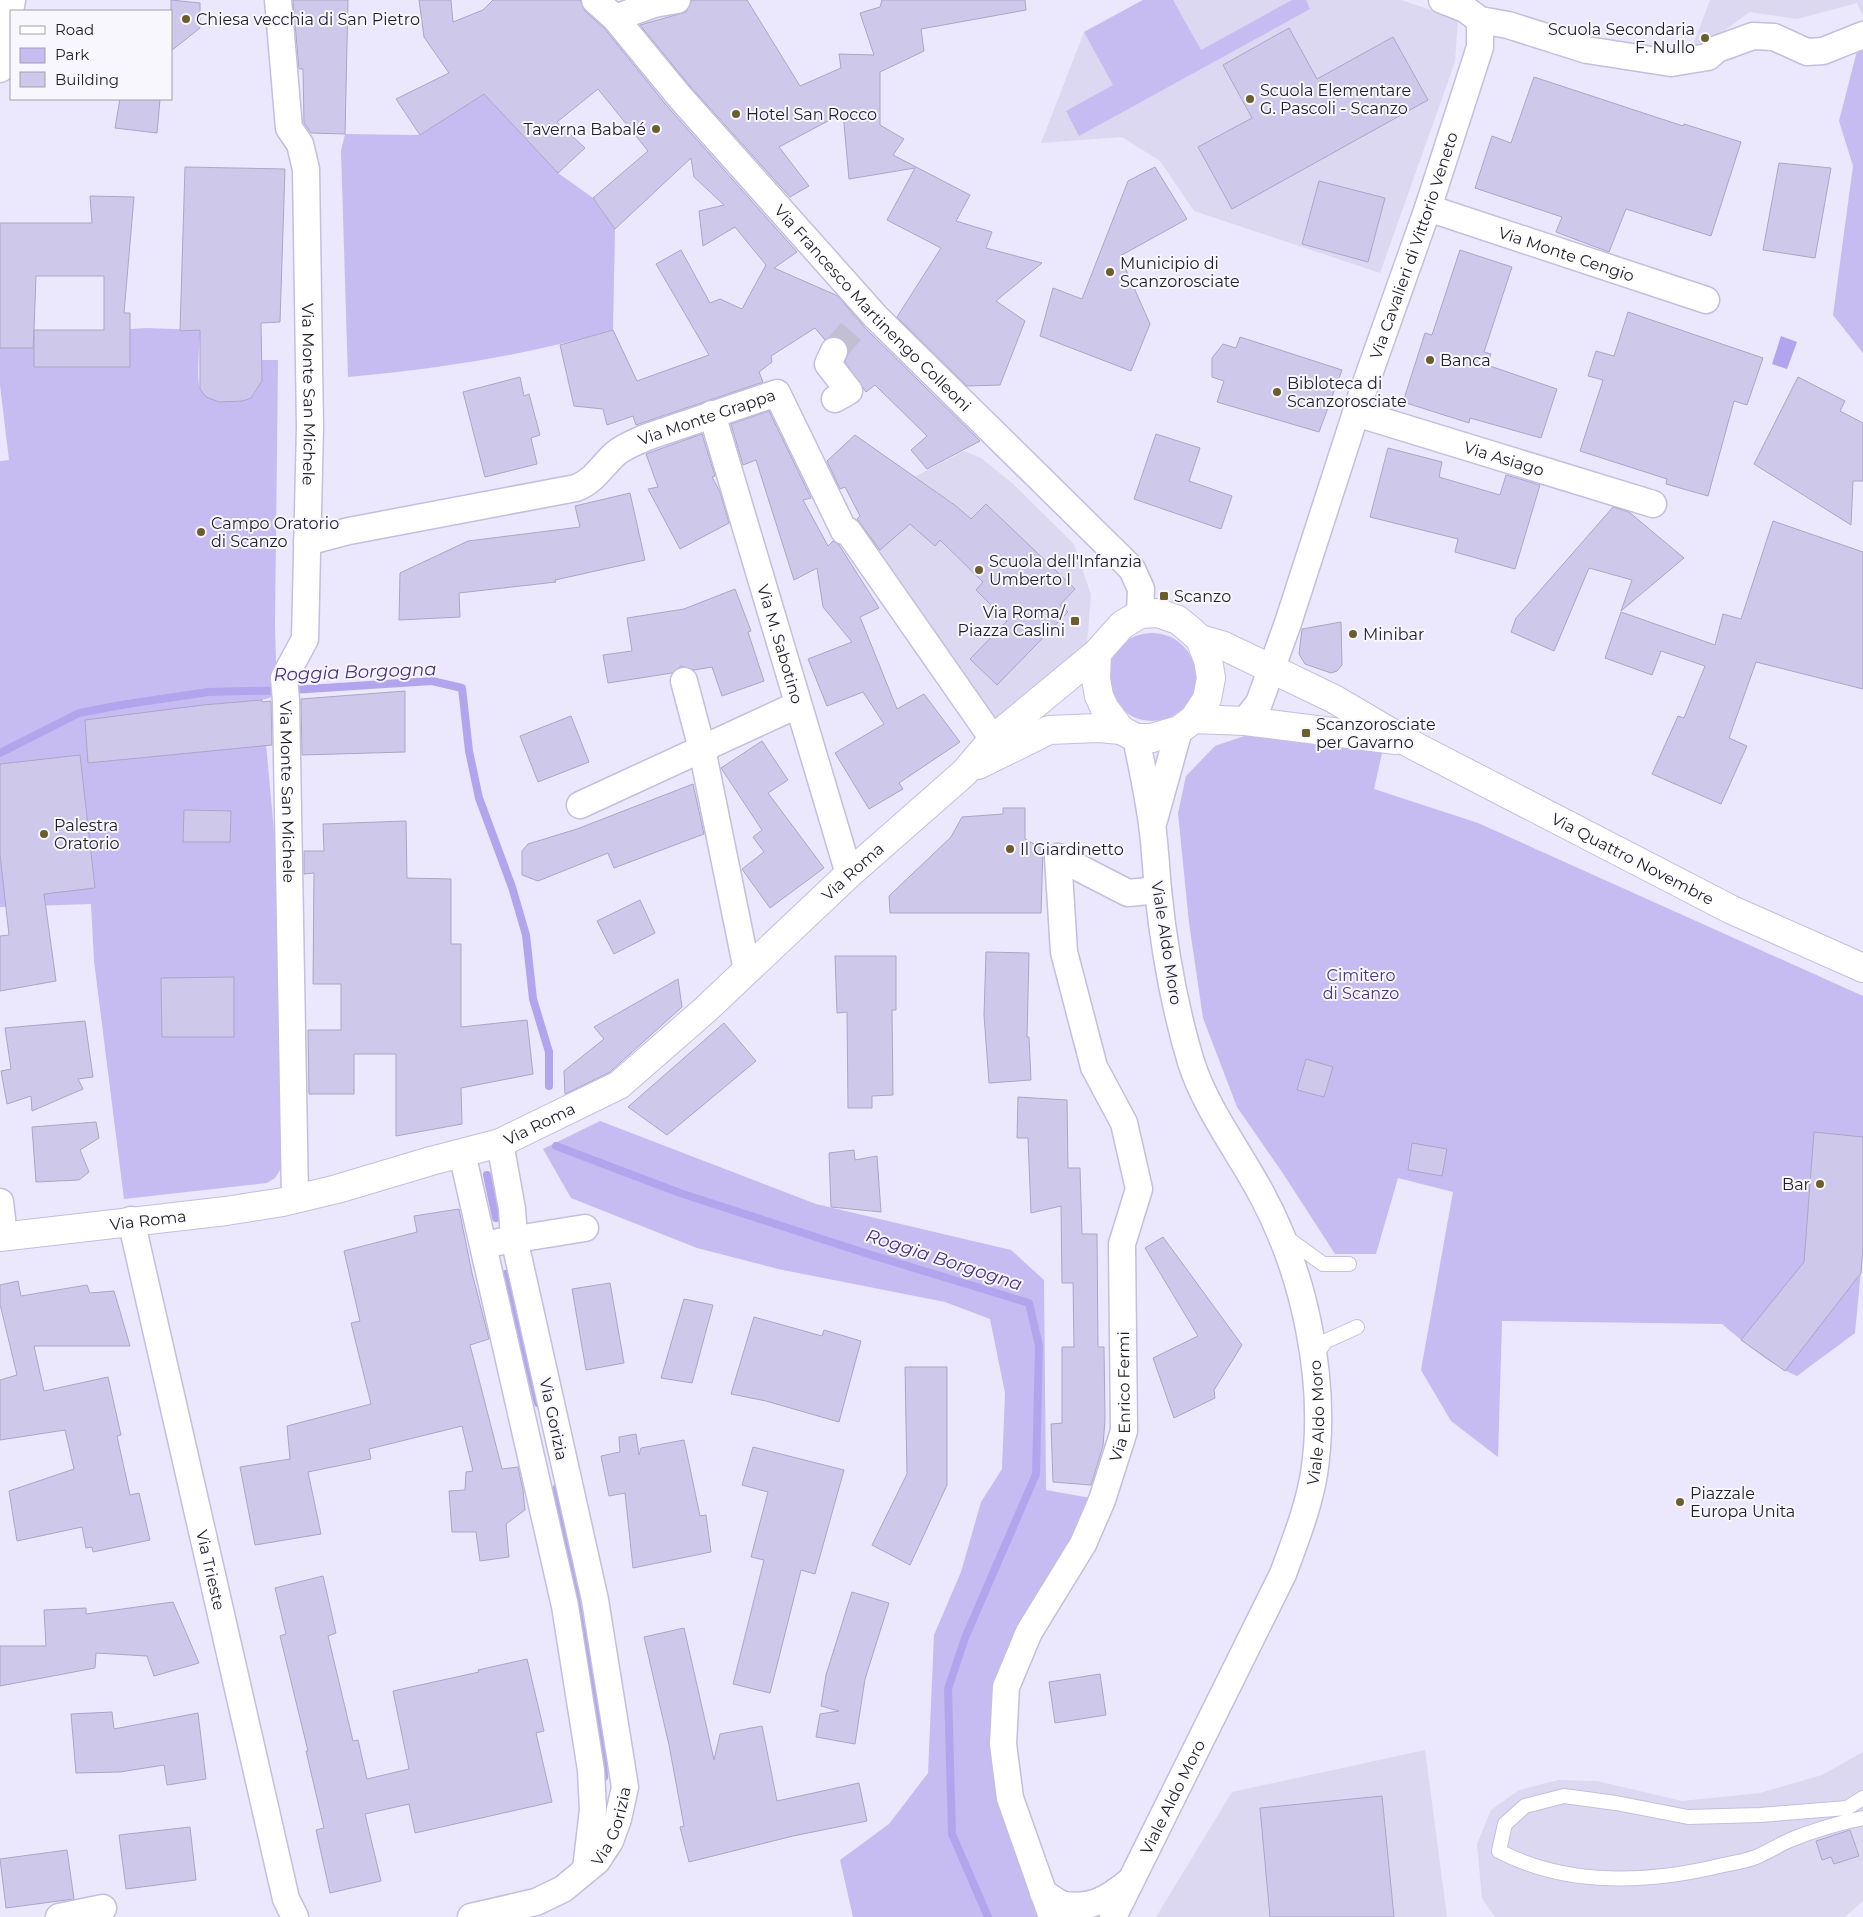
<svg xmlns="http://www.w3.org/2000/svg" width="1863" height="1917" viewBox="0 0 1863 1917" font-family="Montserrat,sans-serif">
<rect width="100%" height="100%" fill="#ebe7fd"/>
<g fill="#dcd8f1">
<polygon points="1143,0 1401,0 1458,19 1455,62 1380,273 1194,211 1160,161 1122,137 1041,143 1084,32"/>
<polygon points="1710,0 1863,0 1863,17 1857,3 1797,19 1750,12 1689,56"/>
<polygon points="964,451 981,458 1012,483 1074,544 1091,595 1087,644 984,727 844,531 889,490"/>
<polygon points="1425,1750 1447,1917 1156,1917 1232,1792"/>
<polygon points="1863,1752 1863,1901 1845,1917 1495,1917 1482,1898 1477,1844 1491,1810 1519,1790 1558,1780 1597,1781 1682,1801 1760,1793 1822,1775"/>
</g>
<g fill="#c6bcf2">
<polygon points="1143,0 1173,0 1201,50 1292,0 1306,0 1310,9 1079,136 1066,111 1113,85 1084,32"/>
<polygon points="1863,44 1863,353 1833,315 1853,166 1839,121 1858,47"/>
<path d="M484,94L558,173L593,198L615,229L613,330C527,355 438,369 348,377L341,151L345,134L420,135Z"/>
<path d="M147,328L200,330C200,342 196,378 200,388C205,403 243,406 252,396C262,386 262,374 261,360H278L275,625L276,662L284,678L286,693L262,700L285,951L290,1154L275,1178L267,1183L124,1199L94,961L91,904L0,907V461L9,460L0,385V348H34V367H130V329Z"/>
<circle cx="1152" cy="677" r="44"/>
<path d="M1253,733L1383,749L1374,789L1478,823L1863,996V1249L1855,1333L1797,1376C1769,1364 1745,1343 1722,1324L1502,1321L1498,1457L1451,1421L1421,1370L1453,1192L1398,1178L1376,1254H1335L1284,1175L1237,1107L1203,1018L1189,923L1178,813L1186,776L1215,746Z"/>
<polygon points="600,1121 816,1204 1011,1250 1044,1280 1046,1490 1102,1500 1029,1632 1003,1744 1052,1917 853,1917 840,1860 889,1824 928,1773 934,1635 961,1572 981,1502 1002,1469 1005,1393 990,1319 945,1302 778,1269 697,1248 571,1198 543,1149"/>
</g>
<polygon fill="#b3a5ed" points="1781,336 1797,342 1787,369 1772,364"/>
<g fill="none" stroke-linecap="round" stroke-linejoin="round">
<g stroke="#b3a5ed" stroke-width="8">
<polyline points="0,753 79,713 121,705 208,692 292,690 432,681 462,688 469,751 479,798 512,887 526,935 533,999 549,1052 549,1086"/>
<polyline points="556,1146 680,1193 865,1253 1029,1303 1039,1346 1036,1474 965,1638 948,1689 952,1834 988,1917"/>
<polyline points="487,1175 496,1218"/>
<polyline points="506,1274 538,1403"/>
<polyline points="557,1488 603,1756 604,1777"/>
</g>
</g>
<g fill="#cec8eb" stroke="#aba6c7" fill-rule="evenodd">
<polygon points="171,0 200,3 200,28 171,51"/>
<polygon points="293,0 348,0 345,134 311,133 304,123 303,69 299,69"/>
<polygon points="419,0 451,0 453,22 483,10 493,0 580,0 585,11 604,28 667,106 797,252 774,268 838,296 865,328 980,441 927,469 911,450 927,436 875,385 866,392 845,362 849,350 846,342 841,338 833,336 825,340 815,328 771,356 772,362 759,372 763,382 636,425 633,416 607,425 603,409 574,406 560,345 613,330 637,381 709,355 656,264 681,250 710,303 720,299 742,309 766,265 735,227 703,246 699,211 724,205 694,177 691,158 615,229 593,198 648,151 598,89 557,122 585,148 558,173 484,94 420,135 396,99 449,73 424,37"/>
<polygon points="692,0 747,0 800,86 841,68 839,54 874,55 860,13 880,7 882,0 1025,0 1026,10 921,29 924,51 880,72 880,125 904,139 893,155 970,195 956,221 992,232 986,248 1042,263 996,301 1025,321 1000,385 967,386 897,317 941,248 887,220 915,168 849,179 843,113 779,147 809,186 790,197 690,86 640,25 686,12"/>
<polygon points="1289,28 1317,79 1393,37 1428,100 1232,209 1198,147 1252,118 1223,65"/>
<polygon points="1534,77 1683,126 1684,124 1741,142 1711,236 1626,209 1609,252 1556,232 1562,217 1475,188 1492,136 1511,143"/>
<polygon points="120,99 160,99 157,133 115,128"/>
<polygon points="1779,163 1831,168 1815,258 1763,250"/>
<polygon points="185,167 285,169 280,322 261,323 262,381 251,398 243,401 219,402 206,397 200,389 200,330 180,331"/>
<polygon points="1155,167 1187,219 1120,256 1150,324 1131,371 1040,336 1053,288 1082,299 1128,181"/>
<polygon points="1319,181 1385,198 1368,262 1302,244"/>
<path d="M90,196L134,197L124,313H130V367H34V330L33,348H0V223H92ZM36,276H104V330H34Z"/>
<polygon points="1460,250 1512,267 1484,352 1491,354 1487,365 1557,389 1541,438 1470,418 1469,423 1403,402 1425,333 1432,335"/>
<polygon points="1628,312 1763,358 1747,405 1734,401 1708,496 1666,484 1667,479 1580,451 1603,380 1588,376 1596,351 1614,356"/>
<polygon points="1240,337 1342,370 1319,432 1217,402 1224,381 1212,377 1212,358 1223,344 1236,348"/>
<polygon points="520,377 524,396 529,394 540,435 531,438 537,464 485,477 463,392"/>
<polygon points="1798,377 1845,401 1840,411 1863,423 1863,481 1853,481 1851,525 1754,464"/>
<polygon points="769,411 811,498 803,500 828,546 833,541 839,545 879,608 860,617 897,709 924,694 960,742 899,783 903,789 869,809 835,753 884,724 863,692 827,706 808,659 852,642 823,607 817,568 794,580 756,460 743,465 731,424"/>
<polygon points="702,434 715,476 712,477 720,492 729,523 680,549 648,489 658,487 646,454"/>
<polygon points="1156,434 1200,448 1189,481 1232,496 1221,529 1134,499"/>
<polygon points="855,435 956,506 971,519 986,504 1075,589 1060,605 1068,612 997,685 970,659 1007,621 976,590 983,582 940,540 935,546 910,524 880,550 857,519 860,516 845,487 840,489 827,461"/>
<polygon points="1388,448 1442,462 1439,477 1500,495 1506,475 1540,485 1515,569 1455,552 1458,539 1370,517"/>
<polygon points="630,493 645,560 555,580 556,582 459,593 460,617 399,620 400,573 468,541 580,527 575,506"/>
<polygon points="1613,507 1629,512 1684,558 1621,611 1632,580 1589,568 1554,651 1511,632 1516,618"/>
<polygon points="1773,521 1863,552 1863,689 1756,662 1729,738 1747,746 1721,804 1652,774 1678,716 1684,718 1705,666 1661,651 1652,675 1605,658 1621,612 1715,645 1723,614 1741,619"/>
<polygon points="735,589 751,631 748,632 764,681 722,696 712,667 694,670 681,666 672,673 608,683 603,655 632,651 627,618 684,609"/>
<polygon points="1341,622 1342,665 1337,671 1331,673 1305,664 1299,654 1302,629"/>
<polygon points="405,691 405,752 302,755 301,699"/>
<polygon points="262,700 262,702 271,701 272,745 88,763 85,720 203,705"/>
<polygon points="571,716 589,762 538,782 520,736"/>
<polygon points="762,741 788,780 768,793 824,868 770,908 742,869 764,852 753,837 762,830 721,768"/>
<polygon points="80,755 95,888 44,894 56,981 0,991 0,936 9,935 0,854 0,764"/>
<polygon points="693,784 704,834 614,868 608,853 538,881 522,875 522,851 528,844 577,829"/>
<polygon points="1003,808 1025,808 1025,839 1043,849 1041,913 890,913 889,896 951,837 962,817 1003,814"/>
<polygon points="184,810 231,811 230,842 183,842"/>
<polygon points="406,821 407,878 451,879 451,944 461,944 461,1027 527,1020 533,1074 461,1088 462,1124 396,1136 396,1054 354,1054 354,1094 309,1094 308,1030 341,1030 341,984 313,984 314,873 304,874 304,851 324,851 323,824"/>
<polygon points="640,900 655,933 614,954 597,921"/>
<polygon points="986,952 1029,953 1027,1037 1029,1037 1031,1080 989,1083 984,1015"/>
<polygon points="835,956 896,956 896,1010 892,1010 893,1095 872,1096 872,1108 848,1108 847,1012 837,1013"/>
<polygon points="234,977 234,1037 162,1037 161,978"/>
<polygon points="678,979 682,1007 610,1072 565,1094 564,1071 604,1039 594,1027"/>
<polygon points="85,1021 93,1077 78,1079 83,1089 32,1111 31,1096 7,1104 1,1071 11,1069 5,1028"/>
<polygon points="724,1023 756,1061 667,1135 628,1107"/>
<polygon points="1306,1059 1333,1067 1324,1097 1297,1090"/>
<polygon points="1018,1097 1067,1100 1068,1168 1080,1168 1082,1234 1097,1234 1098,1347 1104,1347 1105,1420 1103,1446 1091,1485 1053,1482 1051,1424 1062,1423 1062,1347 1074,1347 1073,1283 1062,1283 1061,1206 1031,1213 1028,1138 1017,1138"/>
<polygon points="96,1122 99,1138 80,1150 89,1172 79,1180 36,1182 32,1127"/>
<polygon points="1814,1132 1863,1137 1863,1249 1861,1273 1785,1371 1741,1340 1804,1262"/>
<polygon points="1412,1143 1447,1149 1442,1176 1408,1170"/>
<polygon points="854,1150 855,1160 877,1156 881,1212 831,1207 829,1153"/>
<polygon points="459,1209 472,1273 489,1339 470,1345 502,1469 518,1467 523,1490 525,1510 506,1524 509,1557 480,1561 476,1532 452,1532 449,1491 465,1490 466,1472 473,1471 462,1426 369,1449 371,1459 308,1472 321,1534 255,1545 240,1467 290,1459 287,1426 371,1404 351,1323 360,1321 344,1251 417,1232 414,1216"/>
<polygon points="1163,1237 1242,1345 1214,1390 1215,1398 1174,1418 1153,1358 1198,1336 1145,1248"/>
<polygon points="18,1281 21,1296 87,1285 90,1293 114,1291 130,1346 34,1346 44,1391 108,1377 121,1435 117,1436 130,1495 139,1493 150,1540 93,1552 92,1547 86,1548 82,1527 17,1541 9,1491 74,1469 65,1430 0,1440 0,1380 17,1375 0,1304 0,1285"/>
<polygon points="610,1283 624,1363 586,1370 572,1289"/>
<polygon points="684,1299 713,1305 692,1383 661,1378"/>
<polygon points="754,1317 822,1336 824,1330 861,1341 839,1422 766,1401 731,1394"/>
<polygon points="905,1367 947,1367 947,1485 910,1565 872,1545 907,1474"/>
<polygon points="636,1434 639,1455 641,1448 684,1440 700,1516 706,1515 711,1552 633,1568 625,1493 609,1496 601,1456 620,1452 619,1437"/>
<polygon points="753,1447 844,1470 815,1574 801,1570 770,1693 733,1684 764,1560 751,1557 768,1492 742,1485"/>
<polygon points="323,1576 336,1633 328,1636 353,1741 358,1740 367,1779 409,1769 393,1691 479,1672 478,1670 527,1659 544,1731 536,1733 552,1802 415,1833 409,1804 365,1814 381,1881 330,1893 316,1830 324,1828 306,1751 308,1751 280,1636 286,1634 275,1588"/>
<polygon points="852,1592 889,1603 865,1679 855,1744 816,1737 820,1714 839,1711 821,1706 826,1675"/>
<polygon points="173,1602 199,1663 154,1676 147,1656 96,1653 95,1668 0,1686 0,1646 46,1646 44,1610 86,1608 86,1614"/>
<polygon points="684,1628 714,1760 720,1734 762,1726 777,1801 859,1783 867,1821 793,1836 689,1862 680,1827 684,1826 669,1745 644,1637"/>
<polygon points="1100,1674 1106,1715 1055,1723 1049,1682"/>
<polygon points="112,1712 114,1729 198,1713 206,1779 167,1785 164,1765 120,1772 76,1773 71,1714"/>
<polygon points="1382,1796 1394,1917 1270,1917 1260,1808"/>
<polygon points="190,1827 196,1880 126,1889 119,1835"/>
<polygon points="1850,1830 1859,1856 1834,1864 1831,1857 1822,1860 1816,1841"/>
<polygon points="67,1850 74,1899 6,1908 0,1859"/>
</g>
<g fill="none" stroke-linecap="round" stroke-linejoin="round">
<polyline stroke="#c2bfd3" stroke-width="26" stroke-dasharray="26 13" stroke-linecap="butt" points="834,351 861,320"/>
<defs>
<g id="lane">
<polyline points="1286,1237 1323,1264 1349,1264"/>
<polyline points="1314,1357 1326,1341 1357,1327"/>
<path d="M1863,1798L1847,1808L1760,1815L1688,1817L1616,1803L1564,1796L1525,1806L1505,1824L1499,1851C1567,1887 1651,1883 1723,1865C1734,1863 1746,1861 1756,1857C1768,1852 1779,1845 1790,1840C1814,1830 1838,1823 1863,1818"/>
</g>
<g id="street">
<path id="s1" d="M278,0L289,128L300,144L306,169L310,427L305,639L284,678L286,700L295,1198"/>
<path id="s2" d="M595,0L615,18L679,96L876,317L1132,569L1141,589L1140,614"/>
<polyline points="1442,0 1465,9 1480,20 1508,25 1587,50 1671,63 1708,57 1717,49 1753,36 1774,37 1807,52 1823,51 1863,35"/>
<polyline points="615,18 654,4 677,0"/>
<polyline points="0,69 12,0"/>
<path id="s3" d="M1428,208L1706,300"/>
<polyline points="834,351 828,364 849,391 835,399"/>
<path id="s4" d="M1356,413L1653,504"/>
<path id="s5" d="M712,414L849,874"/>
<path id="s6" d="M307,542L349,531L576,488C594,481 602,466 615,454C624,446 636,442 647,437L777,393L844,531H848L993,739"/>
<polyline points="684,681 702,749 747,970"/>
<path id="s7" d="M1245,721L1259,703L1288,623L1363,391L1428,208L1480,47V20"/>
<polyline points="580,805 797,705"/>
<polyline points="1154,820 1179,730"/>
<polyline points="1058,857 1128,893 1158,890"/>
<polyline points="462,1153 565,1606 591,1770 593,1810 586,1869"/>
<polyline points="0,1202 4,1236"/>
<path id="s8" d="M131,1220L286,1899L295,1917"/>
<polyline points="498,1242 585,1228"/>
<path d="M1043,1893C1049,1896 1057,1903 1064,1905C1093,1909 1109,1898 1130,1881"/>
<polyline points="59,1917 103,1908"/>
<path id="s9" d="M471,1917L536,1902L563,1889L597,1861L610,1841L618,1819L625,1787L595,1600L514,1238L512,1209L500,1143"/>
<path id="s10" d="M1052,1917L1010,1798L1003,1744L1006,1687L1029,1632L1083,1544L1102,1500L1124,1431L1122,1244L1139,1189L1124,1123L1094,1067L1064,952L1058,857"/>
<path id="s11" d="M1113,1917L1283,1574C1295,1541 1308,1509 1314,1474C1328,1383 1305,1274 1261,1193C1238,1150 1206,1109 1191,1062C1174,1006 1164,948 1158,890C1156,868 1155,846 1152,824C1148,795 1142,766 1136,738"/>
</g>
<g id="secondary">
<path id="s12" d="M1200,639L1224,646L1334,699L1407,742L1732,910L1863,968"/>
<polyline points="1194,719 1245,721 1396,740"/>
<polyline points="978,765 1049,730 1098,728 1121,730"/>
<path id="s13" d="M0,1237L226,1211L283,1202L337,1189L431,1161L500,1143L619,1085L705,1010L849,874L964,773L993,739L1097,653L1122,625L1140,614L1158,613L1178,620L1189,629L1200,639L1208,660L1211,678L1207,699L1194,719L1179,730L1152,738H1136L1121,730L1105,709L1099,696L1096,679L1097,653"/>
</g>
</defs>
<use href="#lane" stroke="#c4bee0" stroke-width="16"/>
<use href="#street" stroke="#c4bee0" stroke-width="29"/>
<use href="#secondary" stroke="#c4bee0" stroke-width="30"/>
<use href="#lane" stroke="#fff" stroke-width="14"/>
<use href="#street" stroke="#fff" stroke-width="26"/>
<use href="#secondary" stroke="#fff" stroke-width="28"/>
</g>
<g fill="#6c5e2c" stroke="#f8f7fe" stroke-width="2">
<circle cx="186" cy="19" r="5"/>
<circle cx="1705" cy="38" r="5"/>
<circle cx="1250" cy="99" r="5"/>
<circle cx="736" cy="114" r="5"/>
<circle cx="656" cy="129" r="5"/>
<circle cx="1110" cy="272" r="5"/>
<circle cx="1430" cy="360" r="5"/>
<circle cx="1277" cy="392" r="5"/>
<circle cx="201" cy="532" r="5"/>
<circle cx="979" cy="570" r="5"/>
<rect x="1159" y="591" width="10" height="10" rx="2.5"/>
<rect x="1070" y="616" width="10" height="10" rx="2.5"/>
<circle cx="1353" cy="634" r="5"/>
<rect x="1301" y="728" width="10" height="10" rx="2.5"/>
<circle cx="44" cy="834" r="5"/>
<circle cx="1010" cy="849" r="5"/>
<circle cx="1820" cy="1184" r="5"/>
<circle cx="1680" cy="1502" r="5"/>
</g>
<g text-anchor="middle" stroke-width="4" stroke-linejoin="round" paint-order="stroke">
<g font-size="16" fill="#201e2a" stroke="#f8f7fe" text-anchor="start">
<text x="196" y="25">Chiesa vecchia di San Pietro</text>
<text x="1695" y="35" text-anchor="end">Scuola Secondaria<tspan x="1695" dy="18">F. Nullo</tspan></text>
<text x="1260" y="96">Scuola Elementare<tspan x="1260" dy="18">G. Pascoli - Scanzo</tspan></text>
<text x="746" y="120">Hotel San Rocco</text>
<text x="646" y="135" text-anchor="end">Taverna Babalé</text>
<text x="1120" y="269">Municipio di<tspan x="1120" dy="18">Scanzorosciate</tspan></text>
<text x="1440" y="366">Banca</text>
<text x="1287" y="389">Bibloteca di<tspan x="1287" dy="18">Scanzorosciate</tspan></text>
<text x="211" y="529">Campo Oratorio<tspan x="211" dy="18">di Scanzo</tspan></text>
<text x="989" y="567">Scuola dell'Infanzia<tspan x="989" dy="18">Umberto I</tspan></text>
<text x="1174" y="602">Scanzo</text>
<text x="1065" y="618" text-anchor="end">Via Roma/<tspan x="1065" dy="18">Piazza Caslini</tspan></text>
<text x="1363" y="640">Minibar</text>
<text x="1316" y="730">Scanzorosciate<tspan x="1316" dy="18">per Gavarno</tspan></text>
<text x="54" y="831">Palestra<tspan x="54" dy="18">Oratorio</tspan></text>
<text x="1020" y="855">Il Giardinetto</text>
<text x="1810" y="1190" text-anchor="end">Bar</text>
<text x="1690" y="1499">Piazzale<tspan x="1690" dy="18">Europa Unita</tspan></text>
</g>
<g font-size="16" fill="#201e2a" stroke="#f8f7fe">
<text dy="6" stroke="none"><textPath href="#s7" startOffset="506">Via Cavalieri di Vittorio Veneto</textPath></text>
<text dy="6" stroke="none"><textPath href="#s3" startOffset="146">Via Monte Cengio</textPath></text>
<text dy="6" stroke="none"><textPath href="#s2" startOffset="415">Via Francesco Martinengo Colleoni</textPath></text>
<text dy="6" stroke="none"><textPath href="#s1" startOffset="399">Via Monte San Michele</textPath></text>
<text dy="6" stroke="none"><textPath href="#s6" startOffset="426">Via Monte Grappa</textPath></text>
<text dy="6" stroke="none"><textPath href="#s4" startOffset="155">Via Asiago</textPath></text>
<text dy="6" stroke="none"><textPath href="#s5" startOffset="240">Via M. Sabotino</textPath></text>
<text dy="6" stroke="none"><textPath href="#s1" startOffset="802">Via Monte San Michele</textPath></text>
<text dy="6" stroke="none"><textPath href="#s12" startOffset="486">Via Quattro Novembre</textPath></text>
<text dy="6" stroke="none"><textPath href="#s13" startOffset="959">Via Roma</textPath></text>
<text transform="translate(1167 943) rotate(81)" y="6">Viale Aldo Moro</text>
<text dy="6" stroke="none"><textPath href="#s13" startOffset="554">Via Roma</textPath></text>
<text dy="6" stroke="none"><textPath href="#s13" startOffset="149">Via Roma</textPath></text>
<text dy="6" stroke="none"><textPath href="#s10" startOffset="555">Via Enrico Fermi</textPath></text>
<text transform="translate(554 1419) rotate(78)" y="6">Via Gorizia</text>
<text dy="6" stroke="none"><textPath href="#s11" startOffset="539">Viale Aldo Moro</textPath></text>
<text dy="6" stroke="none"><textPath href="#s8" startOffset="359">Via Trieste</textPath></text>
<text dy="6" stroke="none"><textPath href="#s11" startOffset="134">Viale Aldo Moro</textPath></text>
<text dy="6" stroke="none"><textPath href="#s9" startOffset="179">Via Gorizia</textPath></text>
</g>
<g font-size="16" fill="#4b3285" stroke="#f8f7fe">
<text x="1361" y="981">Cimitero<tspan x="1361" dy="18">di Scanzo</tspan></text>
</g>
<g font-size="18" font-style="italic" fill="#4a3184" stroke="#f8f7fe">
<text transform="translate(355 672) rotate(-2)" y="6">Roggia Borgogna</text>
<text transform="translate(944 1260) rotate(18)" y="6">Roggia Borgogna</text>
</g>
</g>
<rect x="10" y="10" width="162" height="90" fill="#f8f7fe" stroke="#a2a0a9"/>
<rect x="20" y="26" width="25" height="8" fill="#ffffff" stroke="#a2a0a9"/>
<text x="55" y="35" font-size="15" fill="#201e2a">Road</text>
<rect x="20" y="48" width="25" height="15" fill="#c6bcf2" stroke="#a2a0a9"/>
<text x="55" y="60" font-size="15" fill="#201e2a">Park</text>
<rect x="20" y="72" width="25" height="15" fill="#cec8eb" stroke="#a2a0a9"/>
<text x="55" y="85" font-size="15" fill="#201e2a">Building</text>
</svg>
